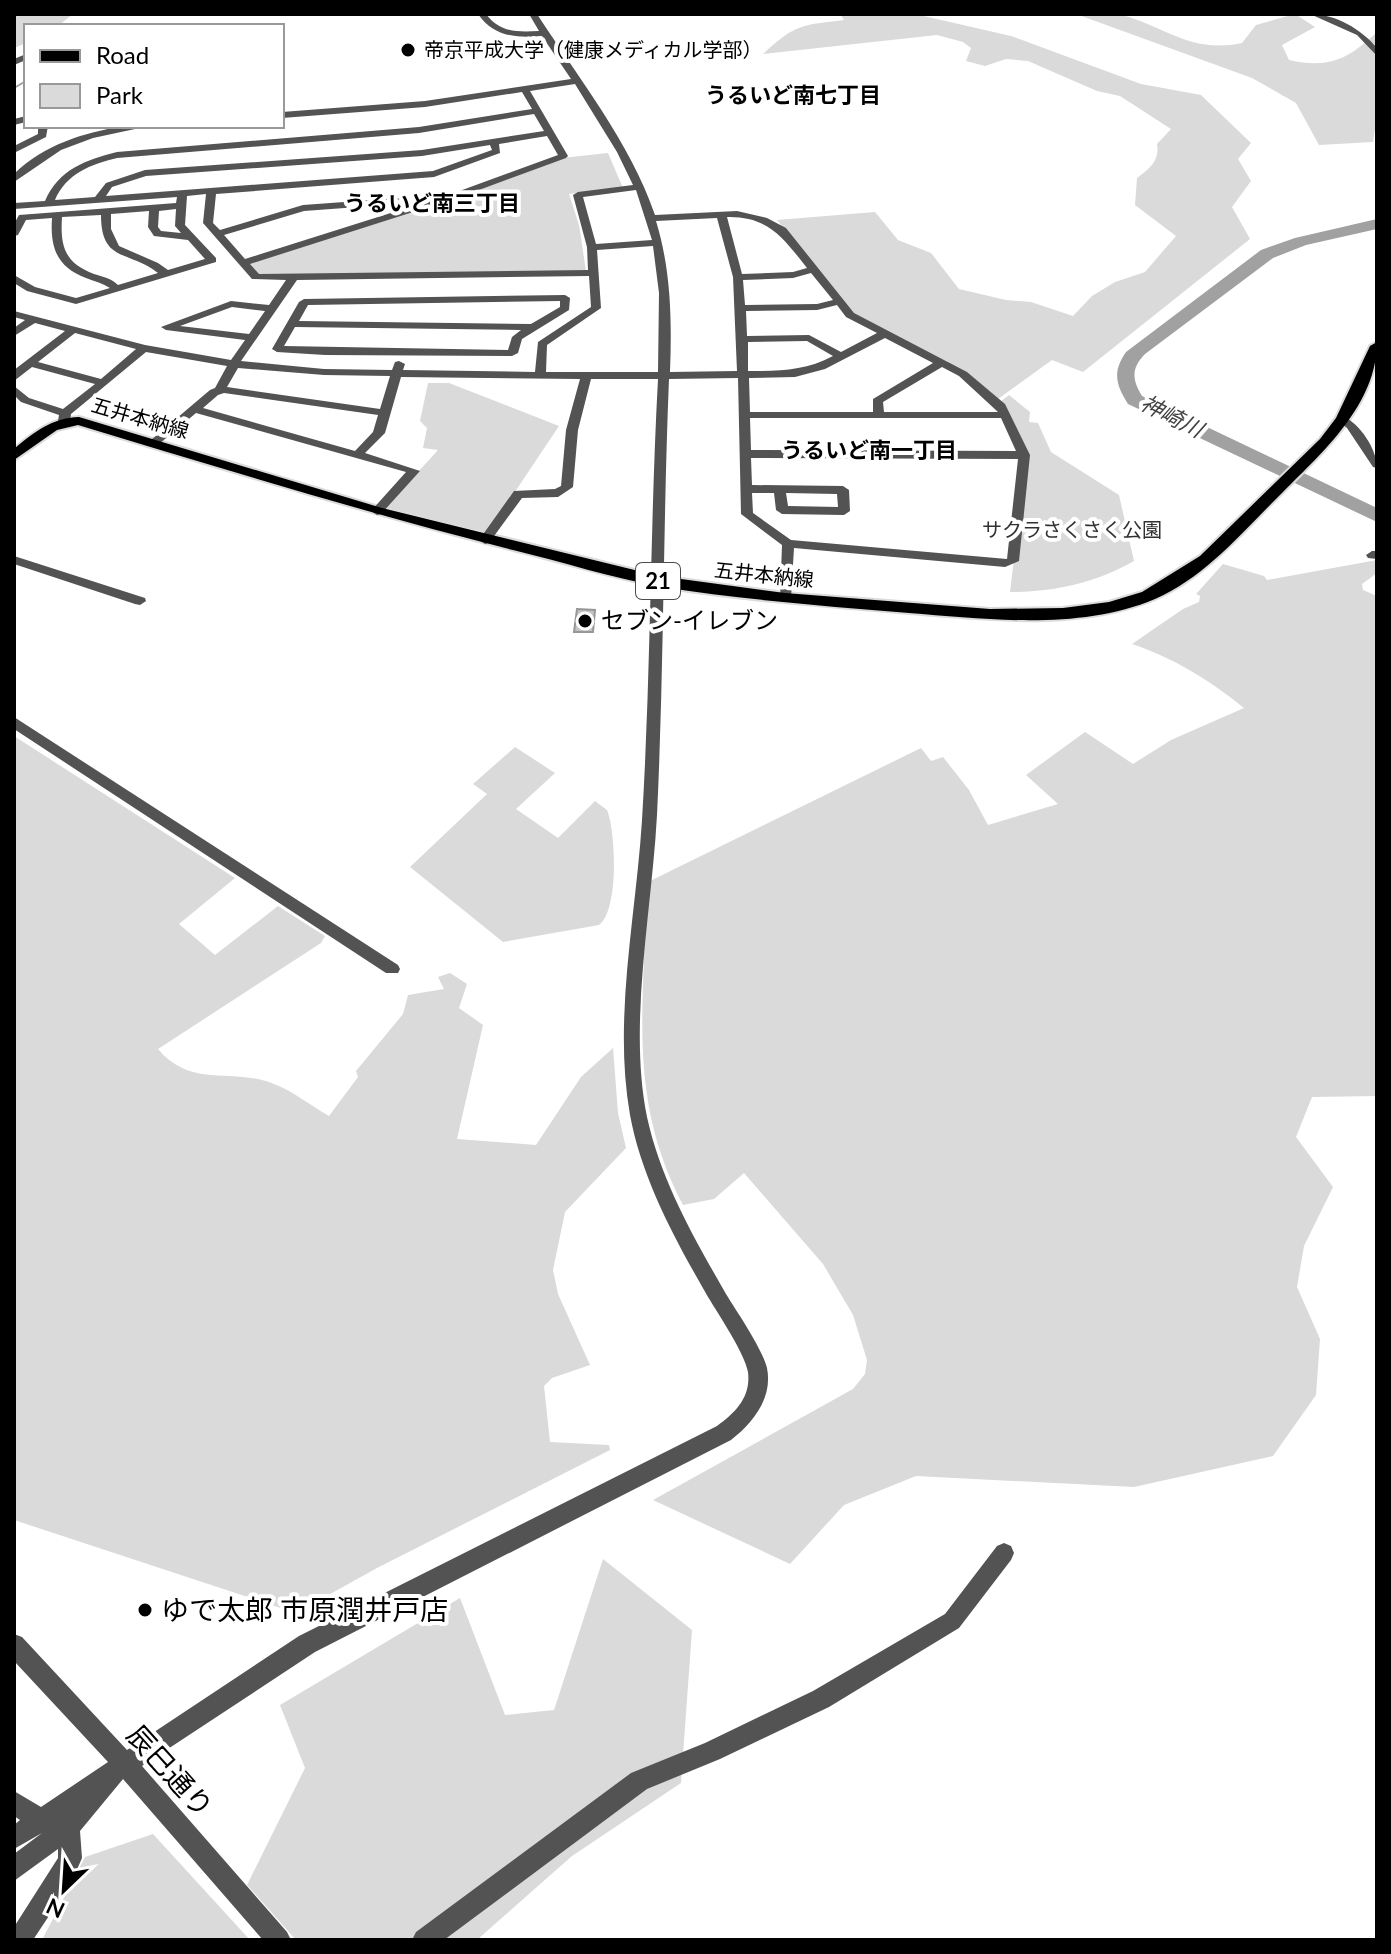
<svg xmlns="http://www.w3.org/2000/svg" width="1391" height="1954" viewBox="0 0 1391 1954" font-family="Lato,'Noto Sans JP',sans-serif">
<rect width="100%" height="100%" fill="#fff"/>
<g fill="#dadada">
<polygon points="14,14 73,14 58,26 26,26 26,43 14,48"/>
<path d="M840,14H915L1011,36L1141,84L1201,95L1251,143L1238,159L1251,181L1232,207L1250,239L1083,372L1052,360L998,399L948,362L853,313L777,220L875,212L898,240L931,253L959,289L1006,300L1031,302L1073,316L1092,296L1115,282L1145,272L1176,236L1135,205L1137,178C1149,169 1160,161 1157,144L1171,129L1120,96L1097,91L1028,61L1006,59L985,66L966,61L971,48L963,42L937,35L763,54C795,24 802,25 844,20Z"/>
<path d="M1076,14C1090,14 1107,11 1121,15C1166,26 1189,54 1242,43L1256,25L1295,14L1315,27L1282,45L1289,60C1330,69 1348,59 1377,32V116L1373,142L1319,145L1296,103L1252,78Z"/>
<polygon points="608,153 623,188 569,194 579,225 586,271 256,278 245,265 562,158"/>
<polygon points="428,383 449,383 559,426 486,535 387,510 387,506 438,450 423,448 427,428 420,421"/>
<path d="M1009,395L1030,412L1029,422L1038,423L1051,452L1119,495L1134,561C1096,583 1054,592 1010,592L1025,469L996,405Z"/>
<path d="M1377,560V573L1362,584L1363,590L1377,596V1096L1312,1097L1296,1137L1333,1187L1304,1246L1297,1287L1320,1339L1316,1395L1273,1456L1134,1487L916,1476L844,1505L790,1564L653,1500L853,1389L865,1374L867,1360L853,1315L823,1264L744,1173L714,1199L683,1205C625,1095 646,1001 646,883L921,748L931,761L943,757L969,790L988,825L1058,804L1026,775L1085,732L1133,764L1171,740L1244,708C1211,681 1172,657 1132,644L1183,609L1199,602L1200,596L1196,594L1223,564L1264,576L1267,580Z"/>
<path d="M14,736L235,878L179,924L215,955L278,906L325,936L321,943L158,1049C191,1089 233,1067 274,1084C293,1091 311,1106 329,1116L358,1077L356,1071L403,1014L408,995L444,989L438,977L450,973L467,984L459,1008L483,1025L457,1139L536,1145L581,1077L613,1048L618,1113L626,1148L565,1212L553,1270L558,1294L590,1365L552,1378L544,1386L550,1442L609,1445L610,1450L377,1568L296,1613L14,1520Z"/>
<path d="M515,747L555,773L516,809L558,838L595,801L607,810C616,832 619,911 599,925L503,942L410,867L487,794L473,784Z"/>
<polygon points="603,1559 692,1630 681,1783 572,1856 478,1939 296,1940 247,1885 305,1768 280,1705 460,1598 505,1715 554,1710"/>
<polygon points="153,1834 250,1940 42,1940 85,1857"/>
</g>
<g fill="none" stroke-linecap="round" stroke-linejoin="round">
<polyline stroke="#a1a1a1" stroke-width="2" points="14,88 26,81"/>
<path fill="#a1a1a1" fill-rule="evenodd" d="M1377,219V229L1306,245L1273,258L1145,354C1131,368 1132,380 1142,396L1377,508V522L1128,404C1116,385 1112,372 1126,352L1261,250L1295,238Z"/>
</g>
<polygon fill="#c3c3c3" stroke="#979797" stroke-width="2" points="577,609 595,610 593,632 574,632"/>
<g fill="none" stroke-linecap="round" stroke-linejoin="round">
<defs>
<path id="major" d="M1377,342C1377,404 1323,452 1283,492C1244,530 1206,577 1155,599C1079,631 988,619 909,613C826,606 744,600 662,587C612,578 563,562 513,550C367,513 223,469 78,425L57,430L14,460V449C34,432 52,418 79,417L382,508L659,576L785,593L990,609L1063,608L1109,602L1142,592L1200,556L1320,439L1336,418L1370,346Z"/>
</defs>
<use href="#major" stroke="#dbdbdb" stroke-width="4"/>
<g fill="#535353" fill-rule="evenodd">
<path d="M478,14H486C500,33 518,32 539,31L529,14H537C579,79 630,142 655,215L737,211L767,218L786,228L854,313L967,372L1005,404L1030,455L1019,561L1005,567L794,548L791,598L785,602L780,601L782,545L741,514L738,378L669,379C663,524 664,670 657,815C652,910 628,1024 647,1117C661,1181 694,1238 726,1294C737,1312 762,1348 767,1368C773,1398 753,1423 731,1440L315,1652L142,1766L287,1932L291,1940H263L123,1779L80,1831L82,1858L72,1881L33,1940H14V1927L58,1858V1849L14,1881V1854L42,1833L14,1849V1825L20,1820L14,1816V1791L41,1807L108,1762L14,1661V1634L22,1637L127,1750L299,1636L717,1426C736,1412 751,1397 748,1372C745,1354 719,1315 708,1297C676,1241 642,1180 630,1115C613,1018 636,917 642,820C651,673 650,526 658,379H591L578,430L573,487L558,497L522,498L489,543L485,544L479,540L514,491L555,489L561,486L566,430L580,379L401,377L385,433L365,453L420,471L381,514L377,515L371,511L406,472L196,413L159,444H151V440L210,390L215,388L227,366L146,352L71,414L70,421L64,424L58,421L59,415L21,402L14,395V386L29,398L63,409L95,384L32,367L14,381V370L65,331L35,323L14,336V328L25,320L14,317V311L145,345L231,360L245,340L166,330L161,327L231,301L269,305L286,280L252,279L203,223L206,194L187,196L185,225L216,258V262L76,304L27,291L14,283V275L35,287L76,298L110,288C102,283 94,281 86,278C57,267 50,248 52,218L26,220L18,235L14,236V224L19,215L176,203L177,197L14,209V203L45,201C59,169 86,160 117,152L419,127L532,109L522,92L425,107L282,118V112L425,101L571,79L542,36C516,38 494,37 478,14ZM575,84L617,152L633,185L578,192L573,195L587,247L588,270L259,274L250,264L460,197L566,158L568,156L530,91ZM534,114L544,131L422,150L145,170L106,183L95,197L55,200C66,174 91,164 117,158L419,133ZM547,136L558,155L454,193L245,259L224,235L304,211L399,204L404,201L399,198L303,205L220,230L213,223L216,194L434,177L500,153L499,144ZM490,145L492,150L433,171L106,196L112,187L146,176L422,156ZM636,190L652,240L596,244L583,197ZM176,209L175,226L181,233L161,231L158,227L159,211ZM149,211L148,227L154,236L188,240L205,259L168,270L158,263L119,246L111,229V214ZM101,215C101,263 129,250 158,273L118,285C111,278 103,277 94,274C65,263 60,247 62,217ZM727,217C769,216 784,239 807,268L793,272L742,274ZM717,218L733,277L737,371L670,372C672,320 671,270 656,221ZM653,246L659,293L658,372H546L547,345L601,308L597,250ZM811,273L833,300L817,304L745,305L743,280L793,278ZM589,276L591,307L538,342L535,372L403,370L405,364L399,361L395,362L392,370L324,369L241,361L297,280ZM837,305L846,317L877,333L841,352L809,335L747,336L746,311L817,310ZM232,307L265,311L249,334L180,326ZM75,333L136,349L101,379L38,362ZM885,338L933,363L873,399V412H750L749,378L795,377L825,369ZM807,341L833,356C805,371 779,371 748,371V342ZM942,367L959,376L998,412H884L883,402ZM238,368L324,375L390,376L380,409L227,387ZM224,393L378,415L373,432L355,451L203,408L218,395ZM750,418H1001L1016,451L751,450ZM751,458L1018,459L1007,559L791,540L753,513L752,493H774L776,510L782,514L844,515L850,511L849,490L843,486L752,485ZM786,493L837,494L838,507L788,506Z"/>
<path d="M1310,14C1336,14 1361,29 1377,48V56L1357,35Z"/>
<polygon points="26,54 26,60 14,65 14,59"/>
<polygon points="26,116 26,122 14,125 14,119"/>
<polygon points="38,126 48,126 46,137 14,153 14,146 38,134"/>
<path d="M124,126H149L93,138L61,150L14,182V174C45,144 83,133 124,126Z"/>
<path d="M565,295L570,298L569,310L522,339L518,353L512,356L325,355L277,352L272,349L299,302L304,299ZM560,301V307L531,324L299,321L308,305ZM295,327L521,330L512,337L508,350L284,346Z"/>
<path d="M1343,416C1360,424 1377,449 1377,468L1373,467L1347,428L1337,419Z"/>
<polygon points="1372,551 1377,551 1377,559 1368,558 1366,555"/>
<polygon points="14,556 145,598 146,601 140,605 135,604 14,564"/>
<polygon points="14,717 398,965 400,969 398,973 386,973 14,729"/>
<polygon points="1004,1543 1011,1546 1014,1553 1011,1560 959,1628 829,1707 720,1759 647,1789 444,1940 412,1940 416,1932 631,1773 705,1743 813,1691 945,1614 997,1546"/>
</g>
<use href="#major" fill="#000" fill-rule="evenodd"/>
</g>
<g fill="#000" stroke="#fff" stroke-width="3">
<circle cx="408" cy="50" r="8"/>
<circle cx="585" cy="621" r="8"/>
<circle cx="145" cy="1610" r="8"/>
</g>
<g text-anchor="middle" stroke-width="8" stroke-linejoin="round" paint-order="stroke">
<g font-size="20" fill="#000" stroke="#fff" text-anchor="start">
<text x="424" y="57">帝京平成大学（健康メディカル学部）</text>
</g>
<g font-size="20" fill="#000" stroke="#fff">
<text transform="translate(140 418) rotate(16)" y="7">五井本納線</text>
<text transform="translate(764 575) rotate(6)" y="7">五井本納線</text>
</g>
<g font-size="20" fill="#313131" stroke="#fff">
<text x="1072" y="537">サクラさくさく公園</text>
</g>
<g font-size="22" font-weight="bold" fill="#000" stroke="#fff">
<text x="793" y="103">うるいど南七丁目</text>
<text x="432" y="211">うるいど南三丁目</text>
<text x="869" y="458">うるいど南一丁目</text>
</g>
<g font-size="22" font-style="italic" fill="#424242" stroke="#fff">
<text transform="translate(1172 416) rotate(27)" y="8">神崎川</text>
</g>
<rect fill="#fff" stroke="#4c4c4c" stroke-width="2" x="636" y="563" width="44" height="36" rx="6"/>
<g font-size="22" font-weight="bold" fill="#000">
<text x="658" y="589">21</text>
</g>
<g font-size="24" fill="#000" stroke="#fff" text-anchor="start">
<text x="601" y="629">セブン-イレブン</text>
</g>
<g font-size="28" fill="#000" stroke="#fff" text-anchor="start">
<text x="161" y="1620">ゆで太郎 市原潤井戸店</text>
</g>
<g font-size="28" fill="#000" stroke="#fff">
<text transform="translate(170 1771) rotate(48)" y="10">辰巳通り</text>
</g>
</g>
<rect width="1391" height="1954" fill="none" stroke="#000000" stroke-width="32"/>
<rect x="24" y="24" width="260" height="104" fill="#ffffff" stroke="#999999" stroke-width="2"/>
<rect x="40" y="50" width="40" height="12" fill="#000000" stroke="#999999" stroke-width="2"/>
<text x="96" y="64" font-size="24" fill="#000000">Road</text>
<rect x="40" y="84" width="40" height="24" fill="#dadada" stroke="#999999" stroke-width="2"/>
<text x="96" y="104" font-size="24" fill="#000000">Park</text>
<g transform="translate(64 1890) rotate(205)" stroke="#ffffff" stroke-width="6" paint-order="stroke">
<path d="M0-6L14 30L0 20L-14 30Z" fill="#000000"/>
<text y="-12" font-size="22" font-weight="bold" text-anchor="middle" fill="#000000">N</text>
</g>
</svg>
